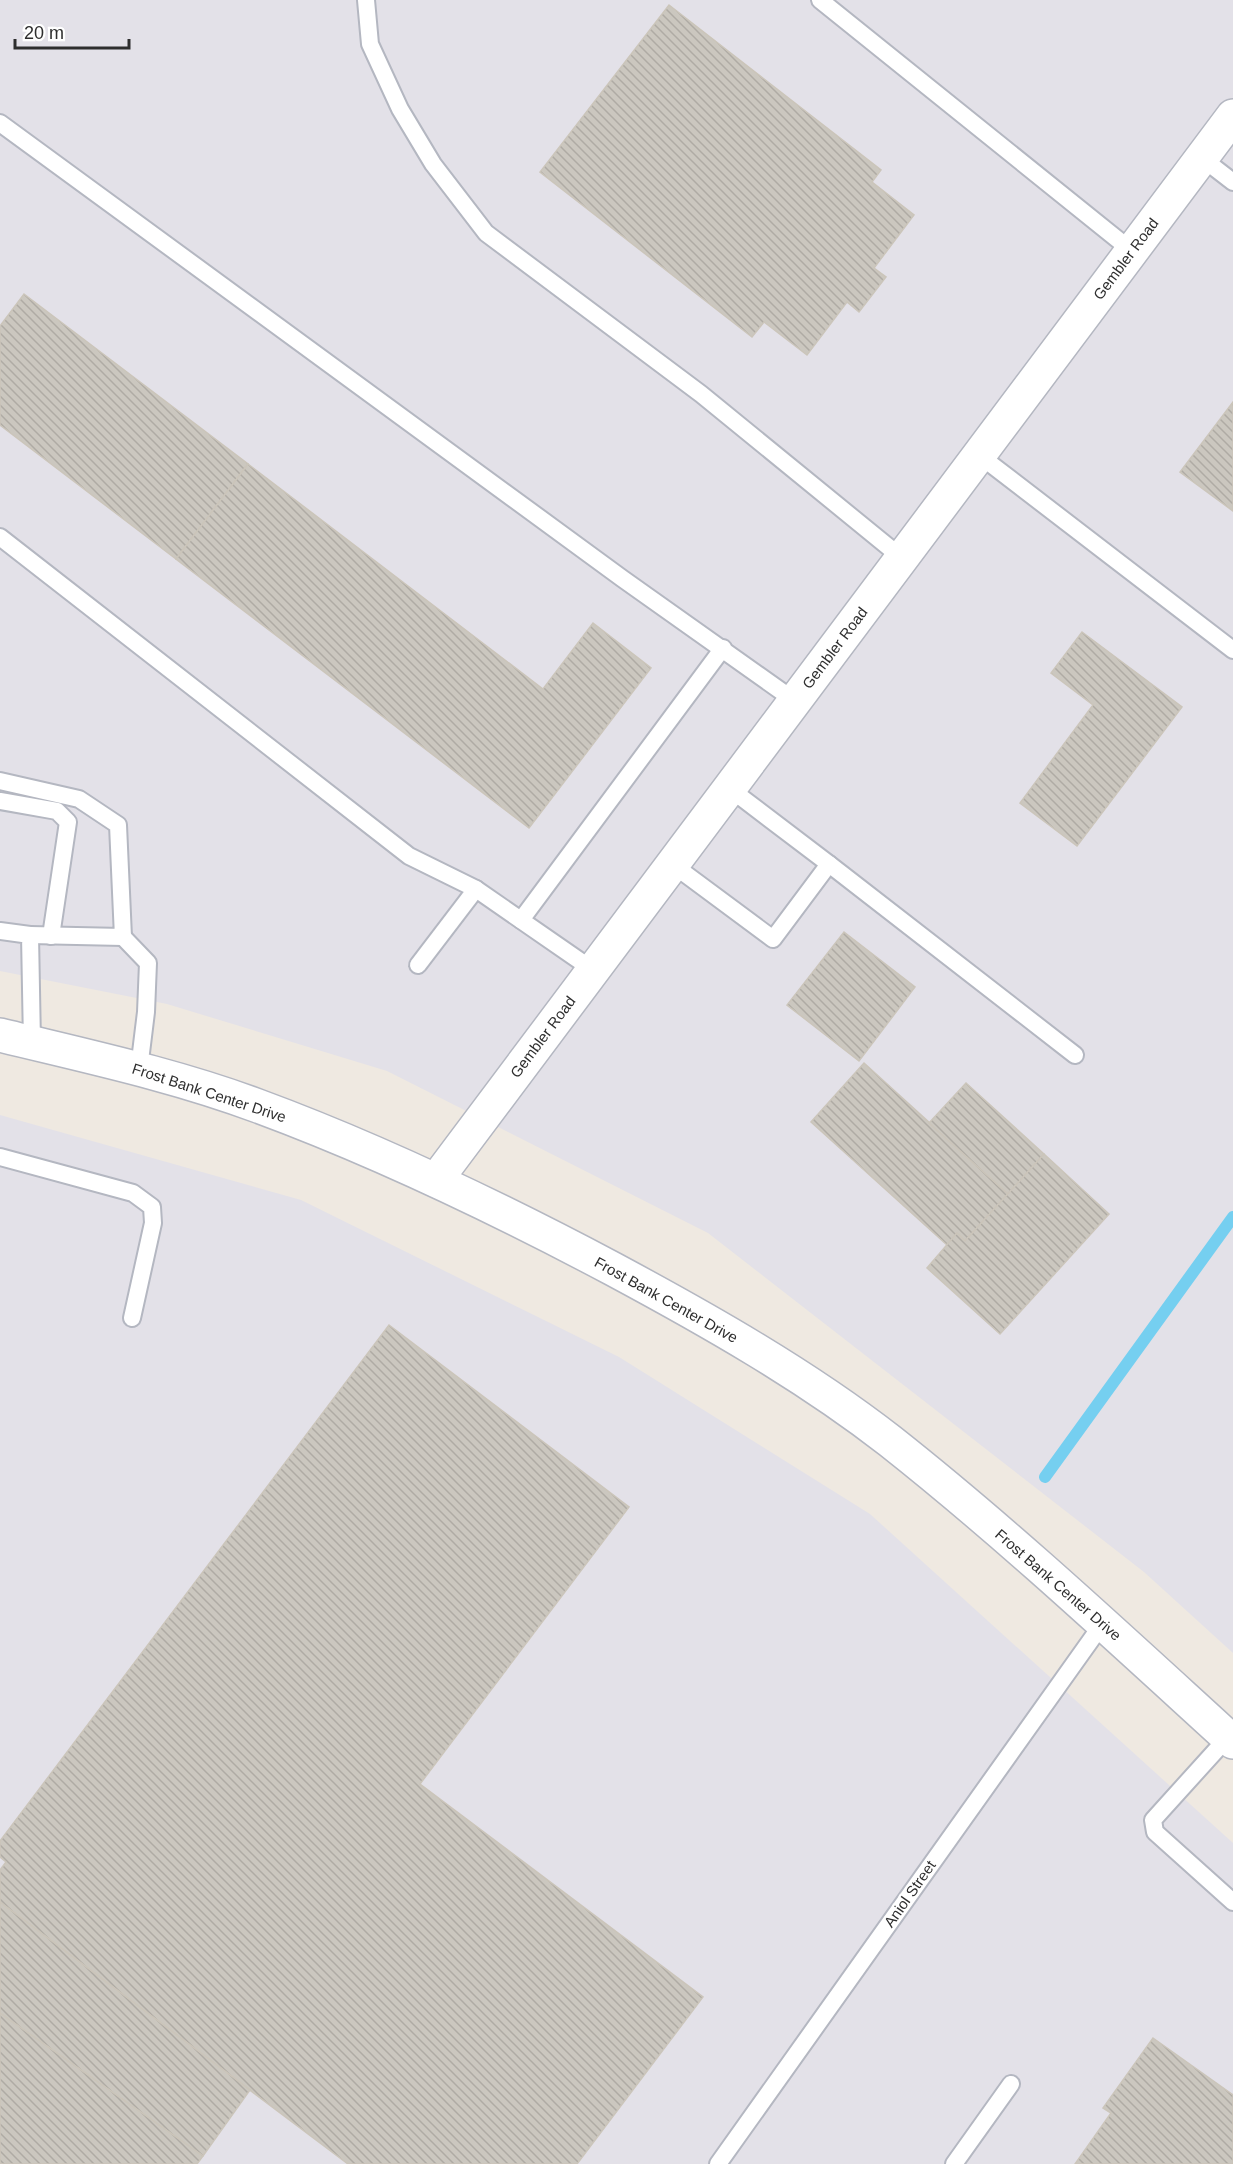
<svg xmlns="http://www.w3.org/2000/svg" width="1233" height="2164" viewBox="0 0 1233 2164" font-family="Helvetica,sans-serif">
<defs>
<pattern id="building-back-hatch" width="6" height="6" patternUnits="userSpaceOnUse" patternTransform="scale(1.5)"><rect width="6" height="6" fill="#cbc7bf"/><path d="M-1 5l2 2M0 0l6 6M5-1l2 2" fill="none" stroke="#afaba4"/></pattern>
</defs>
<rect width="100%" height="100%" fill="#efe9e1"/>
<g fill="#e3e1e8">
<polygon points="0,0 1233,0 1233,1653 1144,1572 708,1233 387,1071 167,1004 0,971"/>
<polygon points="0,1115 301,1200 619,1357 870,1514 1233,1843 1233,2164 0,2164"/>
</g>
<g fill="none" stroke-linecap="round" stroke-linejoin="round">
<polyline stroke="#75cff0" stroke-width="12" points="1045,1477 1233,1217"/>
</g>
<g fill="url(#building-back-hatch)" stroke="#cbc5ba" stroke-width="1.5">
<polygon points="669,5 881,170 872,182 914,215 874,268 886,277 859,312 847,302 807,355 764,322 752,337 540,172"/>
<polygon points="24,294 248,464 176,559 0,425 0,326"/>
<polygon points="1233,402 1233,511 1180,472"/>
<polygon points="248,464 543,689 593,623 651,668 529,828 176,559"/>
<polygon points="1082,632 1182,707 1077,846 1020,803 1093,705 1051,673"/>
<polygon points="844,932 915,987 859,1061 787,1005"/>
<polygon points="864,1063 1008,1194 965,1241 957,1233 947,1245 811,1122"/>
<polygon points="966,1083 1044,1154 1008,1194 929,1123"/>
<polygon points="1044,1154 1109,1214 1000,1334 927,1268 957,1233 965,1241"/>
<polygon points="389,1325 629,1507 420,1784 703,1997 577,2164 348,2164 0,1902 0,1870 6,1862 0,1857 0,1841"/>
<polygon points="0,1902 250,2090 203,2156 0,2013"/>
<polygon points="0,2013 203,2156 197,2164 0,2164"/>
<polygon points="1153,2038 1233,2095 1233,2164 1075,2164 1111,2113 1103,2108"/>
</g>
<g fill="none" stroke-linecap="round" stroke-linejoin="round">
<defs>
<g id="service">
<polyline points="366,0 370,44 400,109 433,164 486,233 701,394 902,558"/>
<polyline points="820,0 1132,251"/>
<polyline points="0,123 623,579 795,701"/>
<polyline points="1202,158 1233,182"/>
<polyline points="979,455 1233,650"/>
<polyline points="0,537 409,856 476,889 593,970"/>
<polyline points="0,781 79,799 118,825 123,937 30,935"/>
<polyline points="0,801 57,811 68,822 51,936"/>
<polyline points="672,864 773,939 829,864 729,788"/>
<polyline points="829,864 1075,1055"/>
<polyline points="521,920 723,648"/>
<polyline points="0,931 30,935 32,1043"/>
<polyline points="123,937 148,963 146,1012 139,1069"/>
<polyline points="418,965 476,889"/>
<polyline points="0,1157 133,1193 152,1207 153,1223 132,1318"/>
<polyline points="1228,1737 1153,1820 1155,1832 1233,1902"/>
<polyline points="718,2164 1103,1623"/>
<polyline points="954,2164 1011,2084"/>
</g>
<g id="secondary">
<path d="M0,1035C86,1056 175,1075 258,1106C380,1151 498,1208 613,1269C708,1320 805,1375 890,1441C1009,1535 1121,1640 1233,1742"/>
<polyline points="436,1180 1233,116"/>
</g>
</defs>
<use href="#service" stroke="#b4b7c1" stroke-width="20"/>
<use href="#secondary" stroke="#b4b7c1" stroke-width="36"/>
<use href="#service" stroke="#fff" stroke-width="16"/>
<use href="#secondary" stroke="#fff" stroke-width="33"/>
</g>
<g text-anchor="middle" stroke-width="4.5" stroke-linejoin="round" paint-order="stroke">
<g font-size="15" fill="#2e2e2e" stroke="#fff">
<text transform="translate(1126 259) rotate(-53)" y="5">Gembler Road</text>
<text transform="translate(835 648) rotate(-53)" y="5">Gembler Road</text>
<text transform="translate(543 1037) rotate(-53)" y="5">Gembler Road</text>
<text transform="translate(209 1093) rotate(18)" y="5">Frost Bank Center Drive</text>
<text transform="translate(666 1300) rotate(29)" y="5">Frost Bank Center Drive</text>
<text transform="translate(1058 1585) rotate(41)" y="5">Frost Bank Center Drive</text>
<text transform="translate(910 1894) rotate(-55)" y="5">Aniol Street</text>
</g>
</g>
<path d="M15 39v9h114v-9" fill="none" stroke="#2e2e2e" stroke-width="3"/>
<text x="24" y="39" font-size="18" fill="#2e2e2e" stroke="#ffffff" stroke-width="4.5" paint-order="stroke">20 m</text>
</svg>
